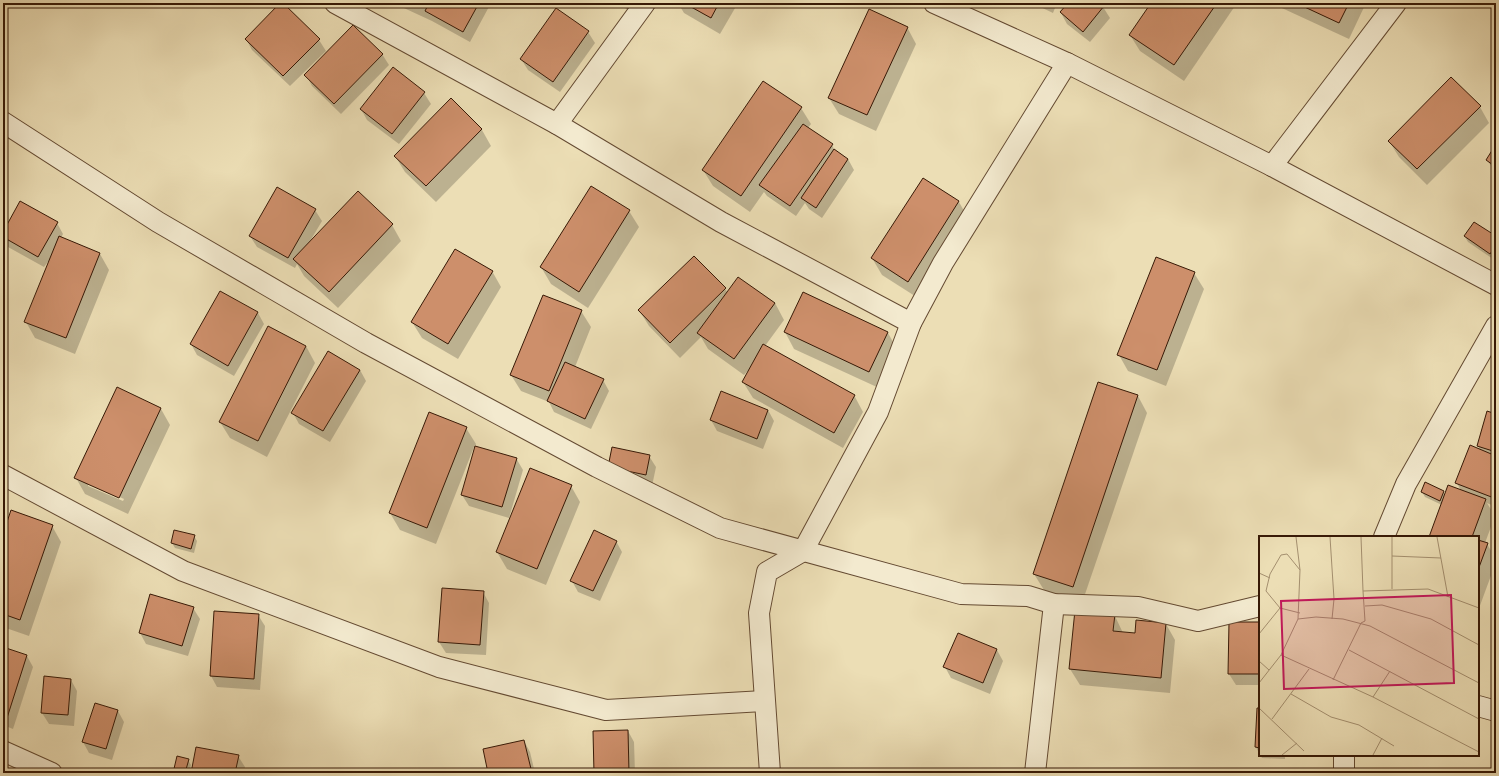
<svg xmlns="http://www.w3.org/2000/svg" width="1499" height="776" viewBox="0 0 1499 776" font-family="'Gentium Book Plus',serif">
<rect width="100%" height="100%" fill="#ecdeb5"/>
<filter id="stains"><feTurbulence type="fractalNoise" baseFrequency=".005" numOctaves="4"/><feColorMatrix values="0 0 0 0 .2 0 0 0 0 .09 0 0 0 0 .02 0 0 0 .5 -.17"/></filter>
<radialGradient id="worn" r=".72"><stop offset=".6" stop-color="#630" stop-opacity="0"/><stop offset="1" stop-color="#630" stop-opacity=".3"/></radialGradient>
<g fill="#0003" fill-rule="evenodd">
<polygon points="393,3 491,3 470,42 432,21"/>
<polygon points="616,3 637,3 632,12"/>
<polygon points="678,3 738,3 720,34 684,13"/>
<polygon points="1032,3 1057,3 1053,13"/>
<polygon points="1069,3 1099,3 1103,7 1110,18 1090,42 1067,24 1061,13"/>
<polygon points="1152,3 1237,3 1184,81 1140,51 1130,35"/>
<polygon points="1271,3 1366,3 1349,39"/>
<polygon points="557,10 588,32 595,43 560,92 528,70 521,59"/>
<polygon points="907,27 916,44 876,131 839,114 829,98"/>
<polygon points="246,39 319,40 326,51 290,86 252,50"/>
<polygon points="382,54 389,65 341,114 312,86 306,75"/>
<polygon points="393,68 424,93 431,104 399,144 367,120 361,109"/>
<polygon points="451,100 482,130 491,146 436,202 405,172 395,156"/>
<polygon points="1480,107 1489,123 1427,185 1399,157 1389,141"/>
<polygon points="801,108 811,124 808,128 832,145 835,151 848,159 854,170 822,218 809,209 805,203 796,216 767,196 764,192 750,212 713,186 703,170"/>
<polygon points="1496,145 1496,173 1487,160"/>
<polygon points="923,179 959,202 968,218 918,298 882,275 872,258"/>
<polygon points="592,188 629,211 639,227 588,308 551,284 541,267"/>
<polygon points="277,189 315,210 322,221 309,243 392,225 401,241 338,308 304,276 297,264 295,268 257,247 250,236"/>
<polygon points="57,223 63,234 61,238 100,254 109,270 75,354 35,338 26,322 53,255 44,267 8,247 3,238 3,234"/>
<polygon points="1465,237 1496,238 1496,254 1493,259 1468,242"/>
<polygon points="492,271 501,287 458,359 422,338 412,322"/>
<polygon points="1194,273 1204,289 1166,386 1128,371 1119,355"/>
<polygon points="739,278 775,303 784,320 765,346 854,395 863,412 843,448 753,398 743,382 752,366 744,375 708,349 701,337 680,358 649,326 639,310 725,289 728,293"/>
<polygon points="220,292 258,313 264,324 234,376 197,355 191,344"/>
<polygon points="803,293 888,333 897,349 879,388 794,349 785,332"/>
<polygon points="581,311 591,327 575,367 603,380 609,391 591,429 554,412 549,402 521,391 511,375"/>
<polygon points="306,346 315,363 267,457 230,438 220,422"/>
<polygon points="360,370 366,381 330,442 299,424 293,413"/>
<polygon points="1099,383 1138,396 1147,413 1082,603 1044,590 1034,574"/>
<polygon points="722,392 768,410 774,421 763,449 717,431 711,420"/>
<path d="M161,409L170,425L128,514L85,494L76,478ZM88,483L124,499L123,501L88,486Z"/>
<polygon points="1496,415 1496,507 1487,503 1495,516 1485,543 1487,544 1496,559 1496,562 1478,611 1478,537 1430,537 1442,505 1425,497 1422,492 1443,492 1446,496 1461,491 1457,483 1480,450 1478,446"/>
<polygon points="466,428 476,444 475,447 516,458 523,470 509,518 469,506 462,495 476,448 474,447 436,544 400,530 390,513"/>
<polygon points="649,456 656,467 652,486 616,478"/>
<polygon points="571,486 580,502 546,585 507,569 497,552"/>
<polygon points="52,526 61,542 29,636 3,627 3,537"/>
<polygon points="194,536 197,541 194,553 175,548 172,543"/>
<polygon points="616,541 622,552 600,601 578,592 572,581"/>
<polygon points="483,592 489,603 486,655 446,653 439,642"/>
<polygon points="193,608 200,619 188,656 146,644 140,633"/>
<polygon points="1114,614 1123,633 1136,634 1166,624 1175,640 1170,693 1080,685 1070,669"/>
<polygon points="258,615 265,626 260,690 217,687 211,676"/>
<polygon points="1260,623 1260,685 1236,685 1229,674"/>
<polygon points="958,634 997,650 1003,661 990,694 951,678 945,667"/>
<polygon points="3,648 27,656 33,667 13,729 3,725"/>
<polygon points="71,680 77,691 74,726 49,724 42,713"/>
<polygon points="95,704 118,711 124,722 112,760 89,753 83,742"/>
<polygon points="1257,709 1260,709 1260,755 1256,747"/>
<polygon points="628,731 634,742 635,773 595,773"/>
<polygon points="524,741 530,752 535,773 489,773"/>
<polygon points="1260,755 1285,755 1285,759 1262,758"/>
<polygon points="238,756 245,767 244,773 192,773"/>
<polygon points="188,760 191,765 189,773 174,773"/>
</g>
<g fill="#cd8f6b" stroke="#371906">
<polygon points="280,3 283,3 320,39 283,76 245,39"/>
<polygon points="429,3 479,3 463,32 425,11"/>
<polygon points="684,3 719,3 711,18"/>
<polygon points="1068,3 1100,3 1104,6 1083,32 1060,12"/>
<polygon points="1151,3 1217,3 1174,65 1129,35"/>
<polygon points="1296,3 1349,3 1339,23"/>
<polygon points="556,8 589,31 553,82 520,59"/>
<polygon points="869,9 908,27 867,115 828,98"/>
<polygon points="353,25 383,54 334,104 304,75"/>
<polygon points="393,67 425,92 392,134 360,109"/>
<polygon points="1451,77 1481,106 1417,169 1388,141"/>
<polygon points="763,81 802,107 741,196 702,170"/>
<polygon points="451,98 482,129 426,186 394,156"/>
<polygon points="803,124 833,144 790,206 759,185"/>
<polygon points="1496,144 1496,167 1486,160"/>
<polygon points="834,149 848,159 816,208 801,198"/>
<polygon points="923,178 959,201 908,282 871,258"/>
<polygon points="591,186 630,210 579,292 540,267"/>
<polygon points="277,187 316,209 288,258 249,236"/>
<polygon points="358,191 393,224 329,292 293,259"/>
<polygon points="20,201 58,222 38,257 3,237 3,232"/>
<polygon points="1474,222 1496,236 1496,245 1490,254 1464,236"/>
<polygon points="59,236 100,253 66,338 24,322"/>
<polygon points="455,249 493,271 448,344 411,322"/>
<polygon points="694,256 726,288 670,343 638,310"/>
<polygon points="1156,257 1195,272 1157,370 1117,355"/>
<polygon points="738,277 775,303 734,359 697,333"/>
<polygon points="220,291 258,312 228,366 190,344"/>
<polygon points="803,292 888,332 869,372 784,332"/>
<polygon points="543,295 582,310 549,391 510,375"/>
<polygon points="268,326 306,346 258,441 219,422"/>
<polygon points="763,344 855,395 834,433 742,382"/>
<polygon points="328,351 360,370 323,431 291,413"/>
<polygon points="565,362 604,379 585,419 547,401"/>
<polygon points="1098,382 1138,395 1073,587 1033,574"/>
<polygon points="117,387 161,408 119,498 74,478"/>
<polygon points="721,391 768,410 757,439 710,420"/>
<polygon points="1487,411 1496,414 1496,452 1477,446"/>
<polygon points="429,412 467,427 427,528 389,513"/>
<polygon points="1470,445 1496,456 1496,493 1494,498 1455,483"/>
<polygon points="475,446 517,458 502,507 461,495"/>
<polygon points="612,447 650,455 646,475 608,467"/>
<polygon points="530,468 572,485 537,569 496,552"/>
<polygon points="1425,482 1444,491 1440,501 1421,492"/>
<polygon points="1448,485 1486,499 1472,537 1429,537"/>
<polygon points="11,510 53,525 20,620 3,614 3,534"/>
<polygon points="174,530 195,535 191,549 171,543"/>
<polygon points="594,530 617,541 593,591 570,581"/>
<polygon points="1478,540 1488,543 1478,570"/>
<polygon points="442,588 484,591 480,645 438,642"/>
<polygon points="150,594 194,607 182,646 139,633"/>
<polygon points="1075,610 1115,614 1113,631 1135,633 1136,620 1166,623 1161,678 1069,669"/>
<polygon points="214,611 259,614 254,679 210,676"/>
<polygon points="1229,622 1260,622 1260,674 1228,674"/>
<polygon points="958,633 997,649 983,683 943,667"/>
<polygon points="3,647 27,655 7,718 3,717"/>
<polygon points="44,676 71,679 68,715 41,713"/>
<polygon points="95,703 118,710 106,749 82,742"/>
<polygon points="1257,708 1260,708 1260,748 1255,747"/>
<polygon points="628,730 629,773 594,773 593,731"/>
<polygon points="524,740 532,773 488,773 483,749"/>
<polygon points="196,747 239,755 235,773 191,773"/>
<polygon points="177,756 189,759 185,773 173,773"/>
<polygon points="746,771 746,773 670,773 670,772"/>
</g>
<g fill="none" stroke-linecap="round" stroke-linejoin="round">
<defs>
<g id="minor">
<polyline points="335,3 557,124 721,222 911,323"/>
<polyline points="934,3 1067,63 1272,166 1496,285"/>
<polyline points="3,122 158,222 366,343 597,467 720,528 961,594 1028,596 1054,604 1138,607 1198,621 1260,606"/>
<polyline points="557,124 645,3"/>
<polyline points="1272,166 1396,3"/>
<polyline points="3,475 183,571 439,667 606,710 764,701"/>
<polyline points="1384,537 1406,484 1496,326"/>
<polyline points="1478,706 1496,711"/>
<polyline points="3,751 52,773"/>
<polyline points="1344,755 1344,773"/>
<polyline points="770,773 759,613 767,572 803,551 878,412 911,323 943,263 1067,63"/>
<polyline points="1035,773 1054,604"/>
</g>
</defs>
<use href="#minor" stroke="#644a32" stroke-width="22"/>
<use href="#minor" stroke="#f3eacf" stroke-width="20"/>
</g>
<g transform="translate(1259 536)">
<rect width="220" height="220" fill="#ecdeb5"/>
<path fill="none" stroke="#a48f6f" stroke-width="1" d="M71,1L75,63L73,83M102,1L104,55M133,1V53M178,1L189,61M133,20L182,22M41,34L28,18L22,19L11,38L7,55L21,72L41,77M0,37L11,42M106,70L123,69L172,83L220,109M39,83L57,81L84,83L111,90L220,147M0,98L21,72M90,114L220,183M22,119L114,161L220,216M0,125L10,134M74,144L102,87L106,85L104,55L169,53L220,72M0,147L22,119L39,83L41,34L37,1M32,158L72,181L100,189L135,210M114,161L131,135M0,172L45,215M13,183L50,133M23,219L38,207M114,219L123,202"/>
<path fill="#c2185b" fill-opacity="0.15" stroke="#c2185b" stroke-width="2" d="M192,59L195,147L25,153L22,65Z"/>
<rect width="220" height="220" fill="none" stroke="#371906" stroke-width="2"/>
</g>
<rect width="1499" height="776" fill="none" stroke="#ecdeb5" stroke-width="16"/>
<rect x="4" y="4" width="1491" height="768" fill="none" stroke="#371906" stroke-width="2"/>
<rect x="8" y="8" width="1483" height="760" fill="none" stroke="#371906"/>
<rect width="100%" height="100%" filter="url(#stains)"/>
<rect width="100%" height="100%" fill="url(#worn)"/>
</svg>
